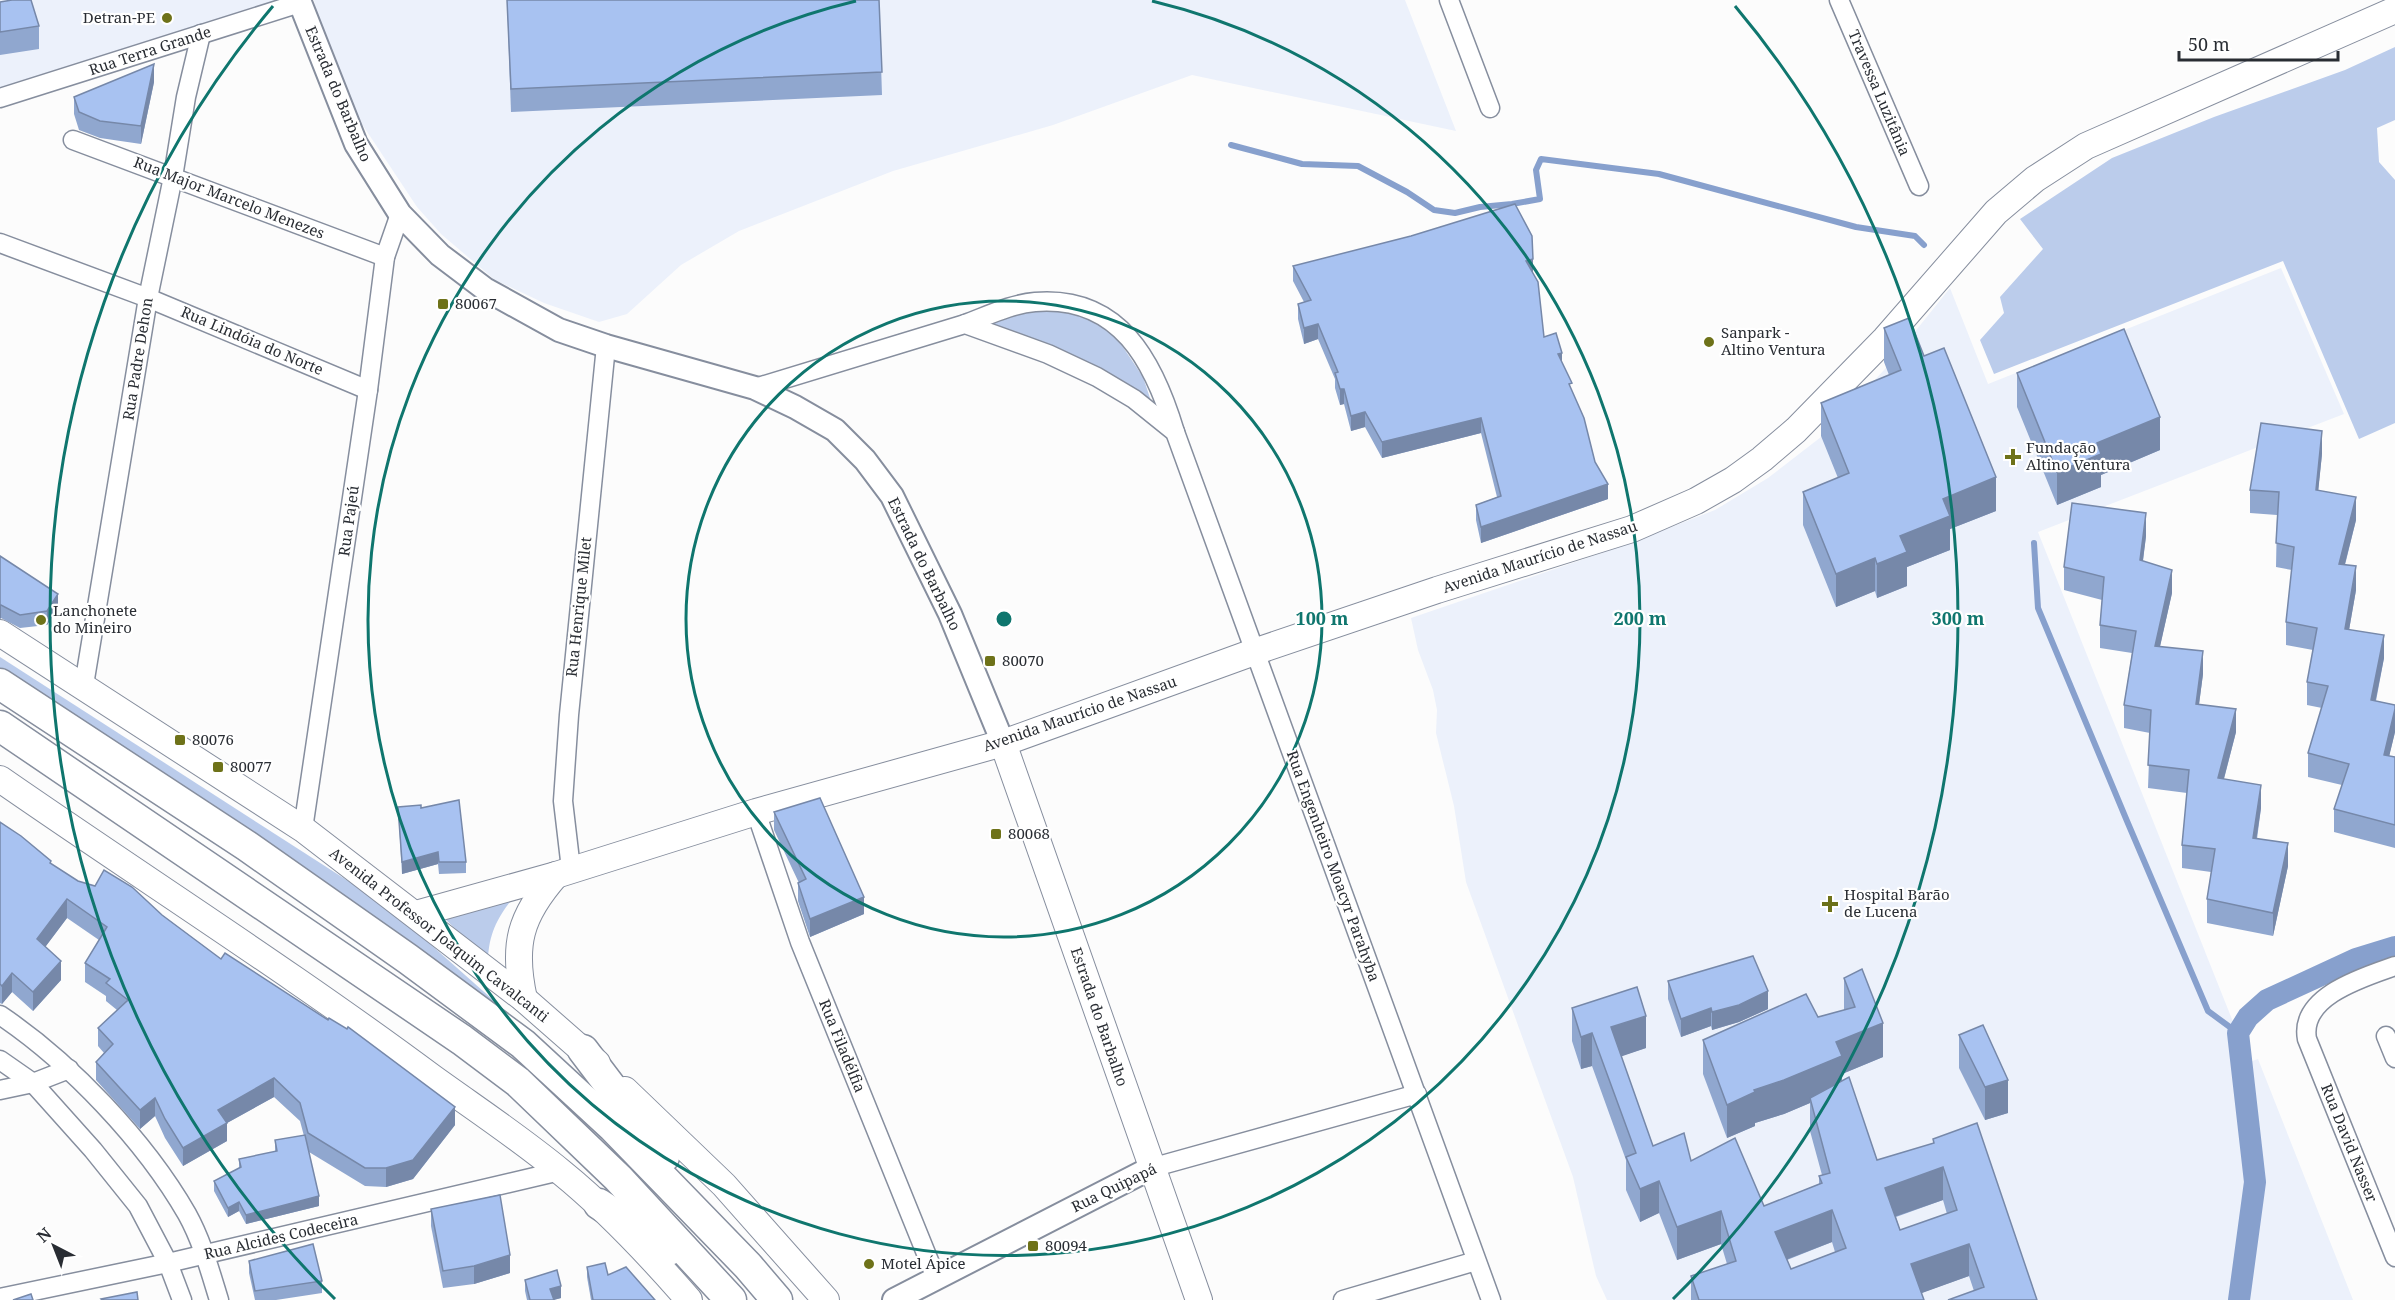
<svg xmlns="http://www.w3.org/2000/svg" width="2395" height="1300" viewBox="0 0 2395 1300" font-family="'Noto Serif',serif">
<rect width="100%" height="100%" fill="#fcfcfc"/>
<g fill="#ecf1fb">
<polygon points="0,0 286,0 0,92"/>
<polygon points="314,0 1405,0 1456,131 1192,75 1053,125 893,171 739,231 681,265 627,314 599,322 544,303 495,280 441,234 417,207 356,115 317,16"/>
<polygon points="2281,268 2344,414 2038,532 2249,1062 2258,1059 2353,1300 1607,1300 1596,1276 1573,1177 1466,882 1454,806 1436,733 1437,710 1433,690 1418,650 1411,618 1625,545 1715,510 1768,478 1821,437 1885,369 1950,288 1988,384"/>
</g>
<g fill="#bbcceb">
<polygon points="2395,47 2395,120 2377,128 2379,162 2395,180 2395,423 2359,439 2283,261 1994,374 1980,340 2004,313 2000,297 2043,249 2020,219 2112,158 2214,117 2345,70"/>
<polygon points="1039,303 1093,317 1117,338 1143,377 1153,407 986,322"/>
<polygon points="0,657 370,895 429,943 536,1038 0,672"/>
<path d="M521,888C502,911 489,928 488,960L443,917Z"/>
</g>
<g fill="none" stroke-linecap="round" stroke-linejoin="round">
<g stroke="#87a0cd" stroke-width="6">
<polyline points="1231,145 1302,164 1358,166 1407,192 1434,210 1455,213 1480,207 1512,204 1540,199 1536,170 1541,159 1659,174 1856,227 1915,236 1924,245"/>
<polyline points="2034,543 2038,608 2127,821 2208,1011 2238,1033"/>
</g>
<polyline stroke="#87a0cd" stroke-width="22" points="2239,1300 2255,1182 2238,1033 2248,1017 2267,1000 2356,959 2395,947"/>
<defs>
<g id="minor">
<polyline points="1449,0 1490,108"/>
<polyline points="1839,0 1919,186"/>
<polyline points="0,98 300,3"/>
<polyline points="73,140 385,257"/>
<polyline points="0,243 148,298 368,390"/>
<path d="M965,324C987,316 1011,304 1035,302C1120,295 1154,362 1175,432"/>
<polyline points="755,388 965,324 1048,354 1097,377 1134,399 1175,432 1491,1300"/>
<polyline points="84,685 148,298 173,177 186,97 201,34"/>
<polyline points="756,812 800,942 936,1278"/>
<polyline points="303,829 368,390 385,257 400,214"/>
<polyline points="571,869 563,801 569,715 606,346"/>
<path d="M2395,966C2364,977 2299,996 2307,1039L2395,1257"/>
<path d="M0,1015C70,1062 145,1141 187,1214C202,1241 210,1271 219,1300"/>
<polyline points="2386,1036 2395,1058"/>
<polyline points="0,1060 33,1083 93,1150 138,1206 168,1263 182,1300"/>
<polyline points="0,1090 33,1083 69,1069"/>
<polyline points="1151,1168 1417,1094"/>
<polyline points="0,1298 168,1263 560,1171"/>
<polyline points="1343,1300 1476,1261"/>
</g>
<g id="tertiary">
<polyline points="299,0 356,144 400,214 440,255 485,289 559,330 606,346 755,388 795,407 835,430 865,460 892,496 950,614 1003,743"/>
<polyline points="894,1300 1151,1168"/>
</g>
<g id="secondary">
<polyline points="0,633 303,829 524,999 597,1063"/>
<polyline points="1003,743 1199,1300"/>
<path d="M0,779C144,879 292,973 433,1078C476,1109 520,1138 561,1172C608,1210 649,1254 689,1300"/>
<polyline points="416,914 556,875 756,812 1003,743 1254,652 1437,590 1632,529 1696,501 1733,480 1762,459 1796,430 1885,339 1996,212 2035,179 2086,146 2395,10"/>
<path d="M524,999C512,945 520,916 556,875"/>
<polyline points="625,1090 724,1185 826,1300"/>
</g>
<g id="trunk">
<polyline points="0,684 247,846 408,959 523,1044 613,1127 748,1266 777,1300"/>
<polyline points="0,726 462,1040 518,1082 618,1178 731,1300"/>
<polyline points="583,1050 664,1157"/>
<polyline points="599,1204 669,1250"/>
</g>
</defs>
<use href="#minor" stroke="#868e9e" stroke-width="21"/>
<use href="#tertiary" stroke="#868e9e" stroke-width="26"/>
<use href="#secondary" stroke="#868e9e" stroke-width="28"/>
<use href="#trunk" stroke="#868e9e" stroke-width="33"/>
<use href="#minor" stroke="#fff" stroke-width="18"/>
<use href="#tertiary" stroke="#fff" stroke-width="22"/>
<use href="#secondary" stroke="#fff" stroke-width="26"/>
<use href="#trunk" stroke="#fff" stroke-width="30"/>
</g>
<g fill="#90a7cf" fill-rule="evenodd">
<polygon points="507,0 879,0 882,95 511,112"/>
<polygon points="0,2 39,26 39,49 0,55"/>
<polygon points="154,82 141,144 100,138 79,130 74,114 74,97"/>
<polygon points="1293,266 1533,274 1544,337 1562,364 1595,462 1608,499 1481,543 1476,520 1476,505 1497,497 1481,433 1382,458 1365,427 1351,431 1344,404 1340,405 1335,388 1335,379 1318,339 1304,344 1298,319 1298,304 1304,302 1293,281"/>
<polygon points="1884,328 1924,356 1996,511 1950,529 1950,550 1907,567 1907,586 1877,598 1875,591 1836,607 1803,525 1803,492 1838,478 1821,436 1821,403 1889,375 1884,362"/>
<polygon points="2017,373 2160,450 2101,475 2101,487 2057,505 2017,407"/>
<polygon points="2322,454 2318,491 2356,520 2345,565 2356,590 2349,630 2384,658 2376,701 2395,705 2395,732 2389,756 2395,757 2395,848 2334,832 2334,809 2342,785 2308,777 2308,753 2322,708 2307,705 2307,682 2313,650 2286,645 2286,622 2292,570 2276,567 2277,515 2250,513 2250,490"/>
<polygon points="2146,536 2143,561 2172,593 2160,646 2203,674 2199,704 2236,732 2224,779 2261,808 2257,839 2288,866 2273,936 2207,923 2207,899 2211,872 2182,868 2182,845 2187,793 2148,788 2150,733 2124,728 2124,705 2132,653 2100,648 2100,625 2102,600 2064,590 2064,567"/>
<polygon points="0,556 58,607 47,625 20,628 1,618 0,619"/>
<polygon points="398,807 421,808 466,862 466,873 439,874 438,864 402,874"/>
<polygon points="774,812 864,914 810,937 798,901 798,883 799,883 774,830"/>
<polygon points="0,822 51,864 78,881 162,915 221,959 455,1125 413,1179 386,1187 365,1186 309,1152 319,1206 246,1224 239,1211 228,1217 214,1191 214,1181 239,1168 239,1159 275,1152 275,1140 304,1136 300,1121 274,1097 227,1123 227,1141 183,1166 165,1138 155,1116 140,1129 96,1080 96,1062 104,1053 98,1046 98,1028 117,1010 106,1001 106,996 85,982 85,963 99,940 67,918 45,947 61,980 33,1011 12,992 2,1004 0,1003"/>
<path d="M1844,978L1883,1057L1842,1074V1081L1877,1160L1933,1144V1139L2037,1300L1974,1291L1969,1276L1921,1293L1924,1300H1691V1276L1727,1264L1721,1244L1677,1260L1659,1213L1640,1222L1626,1190V1160L1592,1066L1581,1069L1572,1041V1008L1646,1048L1621,1056L1653,1146L1691,1161L1764,1206L1819,1184V1176L1822,1175L1810,1131V1103L1784,1114L1755,1123V1126L1727,1138L1703,1074V1040L1818,1017L1844,1010ZM1943,1200L1947,1214L1900,1230L1896,1217ZM1832,1242L1835,1252L1791,1269L1787,1260Z"/>
<polygon points="1668,981 1768,1009 1739,1022 1712,1030 1711,1026 1681,1037 1668,999"/>
<polygon points="1959,1035 2008,1113 1985,1120 1959,1068"/>
<polygon points="431,1209 510,1273 474,1284 443,1288 431,1226"/>
<polygon points="249,1261 322,1281 322,1293 276,1300 255,1300 249,1273"/>
<polygon points="587,1267 608,1275 655,1300 591,1300 587,1277"/>
<polygon points="525,1280 561,1298 554,1300 527,1300 525,1291"/>
</g>
<g fill="#7688a9">
<polygon points="154,64 154,82 141,144 141,126"/>
<polygon points="1533,259 1533,274 1526,261"/>
<polygon points="1318,324 1318,339 1304,344 1304,328"/>
<polygon points="1562,353 1562,368 1558,354"/>
<polygon points="1340,389 1344,389 1344,404 1340,405"/>
<polygon points="1365,412 1365,427 1351,431 1351,416"/>
<polygon points="2160,417 2160,450 2101,475 2101,487 2057,505 2057,472 2097,443"/>
<polygon points="1481,418 1481,433 1382,458 1382,442"/>
<polygon points="2322,431 2322,454 2316,513 2316,490"/>
<polygon points="1996,477 1996,511 1950,529 1950,550 1907,567 1907,586 1877,598 1877,564 1900,536 1943,499"/>
<polygon points="1608,484 1608,499 1481,543 1481,527"/>
<polygon points="2356,497 2356,520 2339,587 2339,564"/>
<polygon points="2146,513 2146,536 2140,583 2140,560"/>
<polygon points="1875,558 1875,591 1836,607 1836,574"/>
<polygon points="2356,566 2356,590 2345,653 2345,629"/>
<polygon points="2172,570 2172,593 2155,669 2155,646"/>
<polygon points="58,594 58,607 47,625 47,611"/>
<polygon points="0,605 1,605 1,618 0,619"/>
<polygon points="2384,635 2384,658 2371,723 2371,700"/>
<polygon points="2203,651 2203,674 2196,727 2196,704"/>
<polygon points="2236,709 2236,732 2218,801 2218,778"/>
<polygon points="2395,709 2395,732 2384,778 2384,755"/>
<polygon points="2261,785 2261,808 2253,861 2253,838"/>
<polygon points="2288,843 2288,866 2273,936 2273,913"/>
<polygon points="438,852 438,864 402,874 402,862"/>
<polygon points="864,897 864,914 810,937 810,919"/>
<polygon points="67,899 67,918 37,958 37,939"/>
<polygon points="61,961 61,980 33,1011 33,992"/>
<polygon points="12,973 12,992 2,1004 2,986"/>
<polygon points="1768,991 1768,1009 1739,1022 1712,1030 1712,1012"/>
<polygon points="1711,1008 1711,1026 1681,1037 1681,1019"/>
<polygon points="1646,1016 1646,1048 1611,1060 1611,1027"/>
<polygon points="1883,1023 1883,1057 1842,1074 1842,1089 1810,1098 1810,1103 1784,1114 1755,1123 1755,1126 1727,1138 1727,1105 1754,1090 1836,1042"/>
<polygon points="1592,1033 1592,1066 1581,1069 1581,1037"/>
<polygon points="274,1078 274,1097 227,1123 227,1141 183,1166 183,1148 218,1110"/>
<polygon points="2008,1080 2008,1113 1985,1120 1985,1087"/>
<polygon points="155,1098 155,1116 140,1129 140,1110"/>
<polygon points="455,1107 455,1125 413,1179 386,1187 386,1168"/>
<polygon points="1943,1167 1943,1200 1885,1220 1885,1188"/>
<polygon points="1659,1181 1659,1213 1640,1222 1640,1189"/>
<polygon points="319,1196 319,1206 246,1224 246,1215"/>
<polygon points="239,1202 239,1211 228,1217 228,1208"/>
<polygon points="1832,1210 1832,1242 1775,1264 1775,1232"/>
<polygon points="1721,1211 1721,1244 1677,1260 1677,1227"/>
<polygon points="1969,1244 1969,1276 1911,1297 1911,1264"/>
<polygon points="510,1255 510,1273 474,1284 474,1266"/>
<polygon points="561,1286 561,1298 553,1300 550,1289"/>
</g>
<g fill="#a8c2f1" stroke="#7688a9" stroke-width="1.5" fill-rule="evenodd">
<polygon points="12,0 31,0 39,26 0,32 0,2"/>
<polygon points="507,0 879,0 882,72 511,89"/>
<polygon points="154,64 141,126 100,121 79,112 74,97"/>
<polygon points="1515,204 1532,236 1533,259 1526,261 1538,282 1544,337 1556,333 1562,353 1558,354 1572,383 1569,384 1584,418 1595,462 1608,484 1481,527 1476,505 1501,496 1481,418 1382,442 1365,412 1351,416 1344,389 1340,389 1335,373 1338,372 1318,324 1304,328 1298,304 1311,300 1293,266 1411,236"/>
<polygon points="1909,318 1924,356 1944,348 1996,477 1943,499 1950,516 1900,536 1907,552 1877,564 1875,558 1836,574 1803,492 1849,473 1821,403 1901,370 1884,328"/>
<polygon points="2124,329 2160,417 2097,443 2101,454 2057,472 2017,373"/>
<polygon points="2261,423 2322,431 2316,490 2356,497 2339,564 2356,566 2345,629 2384,635 2371,700 2395,705 2395,709 2384,755 2395,757 2395,825 2334,809 2349,764 2308,753 2328,686 2307,682 2317,628 2286,622 2294,547 2276,543 2279,492 2250,490"/>
<polygon points="2072,503 2146,513 2140,560 2172,570 2155,646 2203,651 2196,704 2236,709 2218,778 2261,785 2253,838 2288,843 2273,913 2207,899 2215,849 2182,845 2189,770 2148,765 2151,710 2124,705 2136,631 2100,625 2104,577 2064,567"/>
<polygon points="0,556 58,594 47,611 20,615 1,605 0,605"/>
<polygon points="820,798 864,897 810,919 798,883 806,879 774,812"/>
<polygon points="459,800 466,862 439,862 438,852 402,862 398,807 421,805 421,808"/>
<polygon points="0,822 21,836 51,861 50,863 78,881 95,886 104,870 132,887 162,915 221,959 225,953 328,1020 329,1018 347,1029 348,1027 455,1107 413,1160 386,1168 365,1168 308,1133 300,1103 274,1078 218,1110 227,1123 183,1148 165,1119 155,1098 140,1110 96,1062 113,1044 98,1028 128,1000 106,983 110,979 85,963 107,927 67,899 37,939 61,961 33,992 12,973 2,986 0,984"/>
<polygon points="1753,956 1768,991 1739,1005 1712,1012 1711,1008 1681,1019 1668,981"/>
<polygon points="1862,969 1883,1023 1836,1042 1842,1056 1784,1080 1754,1090 1755,1092 1727,1105 1703,1040 1806,994 1818,1017 1855,1007 1844,978"/>
<path d="M1637,987L1646,1016L1611,1027L1653,1146L1684,1133L1691,1161L1735,1138L1764,1206L1822,1183L1819,1176L1830,1173L1810,1098L1849,1077L1877,1160L1934,1143L1933,1139L1977,1123L2037,1300H1948L1984,1287L1969,1244L1911,1264L1924,1300H1699L1691,1276L1736,1261L1721,1211L1677,1227L1659,1181L1640,1189L1626,1157L1636,1153L1592,1033L1581,1037L1572,1008ZM1943,1167L1957,1210L1900,1230L1885,1188ZM1832,1210L1846,1248L1791,1269L1775,1232Z"/>
<polygon points="1983,1025 2008,1080 1985,1087 1959,1035"/>
<polygon points="305,1135 319,1196 246,1215 239,1202 228,1208 214,1181 241,1167 239,1159 277,1151 275,1140"/>
<polygon points="500,1195 510,1255 474,1266 443,1271 431,1209"/>
<polygon points="313,1244 322,1281 255,1291 249,1261"/>
<polygon points="605,1263 608,1275 626,1267 655,1300 593,1300 587,1267"/>
<polygon points="557,1270 561,1286 550,1289 554,1300 530,1300 525,1280"/>
<polygon points="137,1292 138,1300 102,1300 101,1299"/>
<polygon points="31,1294 33,1300 13,1300"/>
</g>
<g fill="none" stroke="#0f766e" stroke-width="3">
<circle cx="1004" cy="619" r="318"/>
<path d="M1152 1A636 636 0 1 1 856 1"/>
<path d="M335 1299A954 954 0 0 1 273 6M1735 6A954 954 0 0 1 1673 1299"/>
</g>
<g fill="#6e7219" stroke="#fff" stroke-width="2">
<circle cx="167" cy="18" r="6"/>
<rect x="437" y="298" width="12" height="12" rx="3"/>
<circle cx="1709" cy="342" r="6"/>
<path d="M2010 448h6v6h6v6h-6v6h-6v-6h-6v-6h6z"/>
<circle cx="41" cy="620" r="6"/>
<rect x="984" y="655" width="12" height="12" rx="3"/>
<rect x="174" y="734" width="12" height="12" rx="3"/>
<rect x="212" y="761" width="12" height="12" rx="3"/>
<rect x="990" y="828" width="12" height="12" rx="3"/>
<path d="M1827 895h6v6h6v6h-6v6h-6v-6h-6v-6h6z"/>
<rect x="1027" y="1240" width="12" height="12" rx="3"/>
<circle cx="869" cy="1264" r="6"/>
</g>
<g text-anchor="middle" stroke-width="4.5" stroke-linejoin="round" paint-order="stroke">
<g font-size="15" fill="#292d33" stroke="#fff" text-anchor="start">
<text x="155" y="23" text-anchor="end">Detran-PE</text>
<text x="455" y="309">80067</text>
<text x="1721" y="338">Sanpark -<tspan x="1721" dy="17">Altino Ventura</tspan></text>
<text x="2026" y="453">Fundação<tspan x="2026" dy="17">Altino Ventura</tspan></text>
<text x="53" y="616">Lanchonete<tspan x="53" dy="17">do Mineiro</tspan></text>
<text x="1002" y="666">80070</text>
<text x="192" y="745">80076</text>
<text x="230" y="772">80077</text>
<text x="1008" y="839">80068</text>
<text x="1844" y="900">Hospital Barão<tspan x="1844" dy="17">de Lucena</tspan></text>
<text x="1045" y="1251">80094</text>
<text x="881" y="1269">Motel Ápice</text>
</g>
<g font-size="15" fill="#292d33" stroke="#fff">
<text transform="translate(150 51) rotate(-18)" y="5">Rua Terra Grande</text>
<text transform="translate(1879 93) rotate(67)" y="5">Travessa Luzitânia</text>
<text transform="translate(338 94) rotate(67)" y="5">Estrada do Barbalho</text>
<text transform="translate(229 198) rotate(21)" y="5">Rua Major Marcelo Menezes</text>
<text transform="translate(252 341) rotate(23)" y="5">Rua Lindóia do Norte</text>
<text transform="translate(138 359) rotate(-81)" y="5">Rua Padre Dehon</text>
<text transform="translate(349 521) rotate(-82)" y="5">Rua Pajeú</text>
<text transform="translate(1540 557) rotate(-18)" y="5">Avenida Maurício de Nassau</text>
<text transform="translate(924 564) rotate(64)" y="5">Estrada do Barbalho</text>
<text transform="translate(579 607) rotate(-84)" y="5">Rua Henrique Milet</text>
<text transform="translate(1080 714) rotate(-19)" y="5">Avenida Maurício de Nassau</text>
<text transform="translate(1333 866) rotate(70)" y="5">Rua Engenheiro Moacyr Parahyba</text>
<text transform="translate(439 935) rotate(38)" y="5">Avenida Professor Joaquim Cavalcanti</text>
<text transform="translate(1099 1017) rotate(71)" y="5">Estrada do Barbalho</text>
<text transform="translate(842 1046) rotate(68)" y="5">Rua Filadélfia</text>
<text transform="translate(2349 1143) rotate(68)" y="5">Rua David Nasser</text>
<text transform="translate(1114 1188) rotate(-26)" y="5">Rua Quipapá</text>
<text transform="translate(281 1237) rotate(-13)" y="5">Rua Alcides Codeceira</text>
</g>
</g>
<circle cx="1004" cy="619" r="9" fill="#0f766e" stroke="#fff" stroke-width="3"/>
<g font-size="18" text-anchor="middle" font-weight="bold" fill="#0f766e" stroke="#fff" stroke-width="4.5" stroke-linejoin="round" paint-order="stroke">
<text x="1322" y="625">100 m</text>
<text x="1640" y="625">200 m</text>
<text x="1958" y="625">300 m</text>
</g>
<g transform="translate(54 1246) rotate(318)" stroke="#ffffff" stroke-width="4.5" paint-order="stroke">
<path d="M0-4.5L10 22L0 15L-10 22Z" fill="#292d33"/>
<text y="-9" font-size="16" font-weight="bold" text-anchor="middle" fill="#292d33">N</text>
</g>
<path d="M2179 51v9h159v-9" fill="none" stroke="#292d33" stroke-width="3"/>
<text x="2188" y="51" font-size="18" fill="#292d33" stroke="#ffffff" stroke-width="4.5" paint-order="stroke">50 m</text>
</svg>
